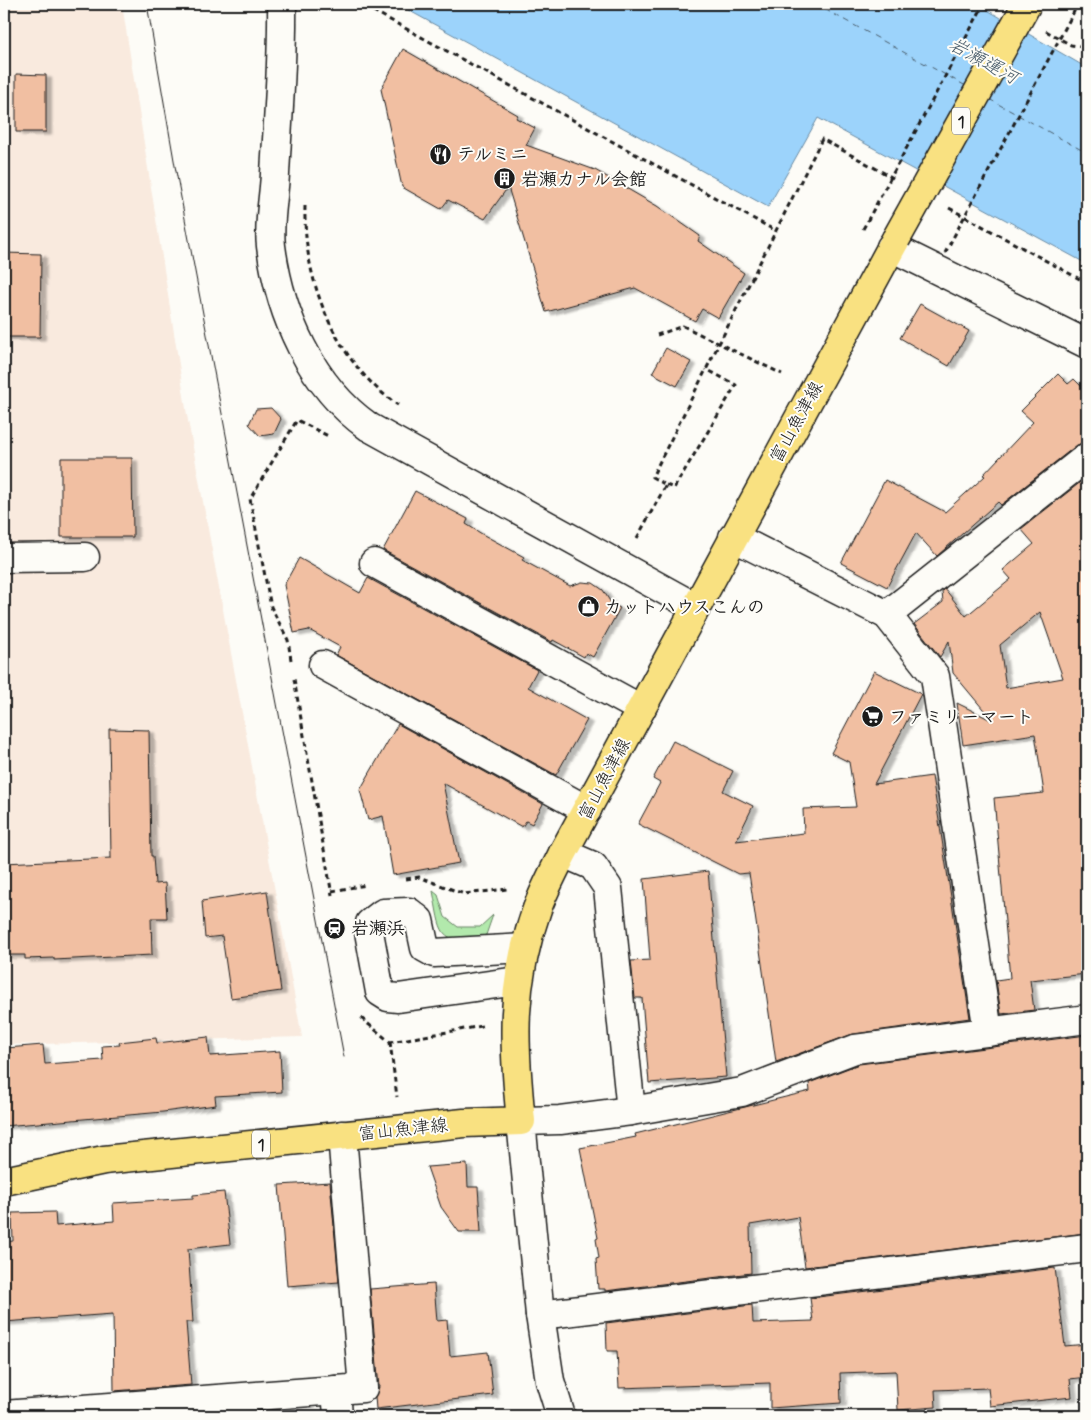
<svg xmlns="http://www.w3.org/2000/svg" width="1091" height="1420" viewBox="0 0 1091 1420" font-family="Mynerve,'Klee One',sans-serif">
<defs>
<filter id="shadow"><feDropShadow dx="5.5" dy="3" stdDeviation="1" flood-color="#0004"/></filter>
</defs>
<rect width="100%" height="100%" fill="#fdfcf7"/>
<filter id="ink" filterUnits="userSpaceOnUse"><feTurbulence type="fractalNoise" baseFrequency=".02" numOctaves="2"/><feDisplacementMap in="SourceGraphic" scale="10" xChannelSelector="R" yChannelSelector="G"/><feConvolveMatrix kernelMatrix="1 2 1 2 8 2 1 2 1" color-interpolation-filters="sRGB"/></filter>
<g filter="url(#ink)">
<polygon fill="#f9eade" points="4,4 122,4 187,415 302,1037 4,1045"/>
<path fill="#b2e9ac" stroke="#678264" d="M433,891L438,895L445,917L458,927H480L493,915L486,935C437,948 441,931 433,891Z"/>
<polygon fill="#9cd3fb" stroke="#698aa2" points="397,4 977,4 1087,68 1087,264 818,118 768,207"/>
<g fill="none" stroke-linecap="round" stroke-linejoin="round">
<g stroke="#495c6a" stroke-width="1" stroke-dasharray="6 5" stroke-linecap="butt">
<polyline points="815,4 966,86"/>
<polyline points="989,99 1087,153"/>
</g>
</g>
<g fill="#f1bfa2" stroke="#1c1c1c" fill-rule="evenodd" filter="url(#shadow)">
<polygon points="403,49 518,115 516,118 535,128 526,145 595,170 657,206 700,236 698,241 744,273 718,318 702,309 695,321 635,288 546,312 508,187 485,219 448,200 441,209 402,187 381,89"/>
<polygon points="16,74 46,75 46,132 16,132"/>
<polygon points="4,253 41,254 40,337 4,337"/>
<polygon points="920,304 969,331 949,366 900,338"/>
<polygon points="666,348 691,362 677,386 652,373"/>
<polygon points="1058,374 1068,384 1074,379 1087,392 1087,442 1077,445 1001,505 998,502 937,556 916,533 887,587 841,563 885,480 945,512 985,476 983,475 1033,422 1021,411"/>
<polygon points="271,408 281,419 274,434 260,436 249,424 256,409"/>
<polygon points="61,458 132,458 133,537 61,537"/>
<path d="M1087,477V974L1030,980L1034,1010L1001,1014L996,980L1010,978L994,798L1044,793L1035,734L963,745L957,703L993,721L953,673L949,641L940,657L914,624L943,602L942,592L945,589L966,616L1011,579L1003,570L1034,544L1021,529ZM1040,612L1063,678L1006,688L1000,645Z"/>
<polygon points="415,491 468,519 466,524 482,534 524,557 522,560 570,586 582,582 593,583 603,590 611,603 620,608 593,657 586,653 584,657 553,640 552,642 383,550"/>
<polygon points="299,558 360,593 368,578 537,670 528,687 587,720 556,775 336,655 340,647 309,630 294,633 284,585"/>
<polygon points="874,671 921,694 874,784 932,776 970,1018 853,1034 776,1062 749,873 738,874 638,824 660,783 653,779 673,741 733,771 723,791 753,806 736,841 804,833 803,809 856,807 849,762 831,753"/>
<polygon points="398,724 543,804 532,824 526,821 522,827 443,783 459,863 393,875 383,816 368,820 360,790"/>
<polygon points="109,729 149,730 151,856 153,856 155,884 165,883 167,918 151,918 152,955 54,960 54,958 25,959 25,955 4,955 4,863 111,858"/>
<polygon points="708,871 726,1077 649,1083 642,998 635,998 631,961 650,960 644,879"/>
<polygon points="267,891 281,991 231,998 222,936 205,938 202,901"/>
<polygon points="1087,1035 1087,1233 805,1267 798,1217 750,1225 751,1273 605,1291 605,1289 598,1289 596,1259 599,1258 596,1239 598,1238 580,1148 636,1137 635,1134 810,1091 809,1083 859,1064"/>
<polygon points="208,1037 210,1056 280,1051 282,1092 215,1096 216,1105 163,1112 4,1126 4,1069 7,1068 6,1048 43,1045 45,1064 103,1060 102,1046 120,1045 119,1042 156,1038 157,1043"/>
<polygon points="467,1164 468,1187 478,1187 481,1232 459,1232 441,1207 427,1167"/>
<polygon points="330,1182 339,1282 287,1286 279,1185"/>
<polygon points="224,1192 230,1244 188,1249 193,1322 186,1322 191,1385 114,1391 113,1314 4,1322 4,1242 13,1241 12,1213 55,1212 56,1226 114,1221 113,1203 193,1198 193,1195"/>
<polygon points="1055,1268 1065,1346 1087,1344 1087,1377 1070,1379 1072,1397 990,1406 988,1388 935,1390 936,1407 898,1410 896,1371 840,1373 841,1403 770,1408 770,1383 619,1388 617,1351 607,1351 606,1323 752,1305 753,1323 813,1321 810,1298"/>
<polygon points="434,1284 437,1321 447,1320 450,1356 488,1352 493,1395 376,1409 375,1397 379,1387 370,1289"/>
</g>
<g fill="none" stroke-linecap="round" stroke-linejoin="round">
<defs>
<g id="minor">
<path d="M282,4C283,61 278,117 275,174C274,197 268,223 271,246C280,315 311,386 369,427L695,607"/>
<polyline points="891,247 1087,344"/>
<polyline points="733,537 887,615 935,676 988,1032"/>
<polyline points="4,558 85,557"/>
<polyline points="374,563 641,709"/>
<polyline points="887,615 1087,457"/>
<polyline points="323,665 587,810"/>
<polyline points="563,853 593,866 608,888 631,1111"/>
<polyline points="517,981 398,998 388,997 380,992 369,932 370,923 383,913 409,912 419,920 425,948 434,953 525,948"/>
<polyline points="540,1315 1087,1248"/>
<polyline points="336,1390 338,1416"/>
<polyline points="4,1415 363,1388 342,1135"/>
<polyline points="561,1416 550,1381 540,1315 521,1121 560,1120 631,1111 742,1092 855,1049 1087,1019"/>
</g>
<path id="major" d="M4,1181L104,1160L464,1123L521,1121C513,1043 510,985 537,909C544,890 554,871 563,853L896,239"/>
</defs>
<use href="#minor" stroke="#1c1c1c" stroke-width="31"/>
<use href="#major" stroke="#1c1c1c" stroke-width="31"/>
<g stroke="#1c1c1c" stroke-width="3" stroke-dasharray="5 4" stroke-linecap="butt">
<polyline points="368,4 370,9 776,231"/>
<polyline points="1046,31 1071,45 1087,47"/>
<path d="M305,206C303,281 335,362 398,405"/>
<polyline points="949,208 1087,283"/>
<polyline points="657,335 683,326 782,374"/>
<polyline points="666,485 674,488 736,385 706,369"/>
<polyline points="637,538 666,485 652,477 822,139 895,179"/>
<polyline points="291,660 288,640 271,607 250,499 297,420 330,437"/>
<polyline points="294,679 332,895"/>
<polyline points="406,879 419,877 464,894 507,889"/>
<polyline points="332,891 366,885"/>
<polyline points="361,1018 390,1042 482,1026"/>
<polyline points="390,1042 397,1097"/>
</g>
<use href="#minor" stroke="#fdfcf7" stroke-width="28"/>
<use href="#major" stroke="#f9e181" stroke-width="28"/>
<polyline stroke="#1c1c1c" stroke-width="1" points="147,4 175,166 344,1057"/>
<defs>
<polyline id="major-bridge" points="896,239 1027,4"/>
</defs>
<use href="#major-bridge" stroke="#1c1c1c" stroke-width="31" stroke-linecap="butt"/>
<g stroke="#1c1c1c" stroke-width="3" stroke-dasharray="5 4" stroke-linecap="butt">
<polyline points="863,229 984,4"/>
<polyline points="945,253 1078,4"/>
</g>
<use href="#major-bridge" stroke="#f9e181" stroke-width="28"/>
</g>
</g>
<defs>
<symbol id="restaurant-disc" viewBox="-11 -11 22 22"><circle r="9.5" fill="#1c1c1c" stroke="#fdfcf7"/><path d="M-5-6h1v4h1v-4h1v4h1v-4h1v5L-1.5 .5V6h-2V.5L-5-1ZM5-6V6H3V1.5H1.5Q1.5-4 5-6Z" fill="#fff"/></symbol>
<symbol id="building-disc" viewBox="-11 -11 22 22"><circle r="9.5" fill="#1c1c1c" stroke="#fdfcf7"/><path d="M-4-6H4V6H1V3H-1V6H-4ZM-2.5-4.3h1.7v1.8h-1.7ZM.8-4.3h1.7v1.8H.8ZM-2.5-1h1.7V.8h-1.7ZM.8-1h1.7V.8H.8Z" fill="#fff"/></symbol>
<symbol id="shop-disc" viewBox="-11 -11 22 22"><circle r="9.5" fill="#1c1c1c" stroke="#fdfcf7"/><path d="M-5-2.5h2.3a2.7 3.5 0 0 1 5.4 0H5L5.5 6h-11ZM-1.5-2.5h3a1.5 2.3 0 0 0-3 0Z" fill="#fff"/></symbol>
<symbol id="supermarket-disc" viewBox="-11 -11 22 22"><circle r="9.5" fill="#1c1c1c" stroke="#fdfcf7"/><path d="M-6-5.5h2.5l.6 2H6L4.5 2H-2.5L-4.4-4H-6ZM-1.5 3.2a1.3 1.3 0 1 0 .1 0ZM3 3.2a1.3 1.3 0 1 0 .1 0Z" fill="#fff"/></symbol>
<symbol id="station-disc" viewBox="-11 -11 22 22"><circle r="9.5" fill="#1c1c1c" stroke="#fdfcf7"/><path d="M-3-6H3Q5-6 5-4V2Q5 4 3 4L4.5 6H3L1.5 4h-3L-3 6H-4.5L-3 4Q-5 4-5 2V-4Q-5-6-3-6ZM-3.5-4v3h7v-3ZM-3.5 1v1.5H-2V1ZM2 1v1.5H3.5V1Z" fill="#fff"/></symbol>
</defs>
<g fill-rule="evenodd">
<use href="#restaurant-disc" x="428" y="142" width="25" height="25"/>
<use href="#building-disc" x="492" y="166" width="25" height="25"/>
<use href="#shop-disc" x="576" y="594" width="25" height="25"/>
<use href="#supermarket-disc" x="860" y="704" width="25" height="25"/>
<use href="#station-disc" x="322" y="916" width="25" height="25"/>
</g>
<g text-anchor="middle" stroke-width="4" stroke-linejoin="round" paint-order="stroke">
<g fill="#fdfcf7" stroke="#605f5e" stroke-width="1">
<rect x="952" y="107.5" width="18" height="27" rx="4"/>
<rect x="252" y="1130.5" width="18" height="27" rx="4"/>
</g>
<g font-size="16" font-weight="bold" fill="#1c1c1c">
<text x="961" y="127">1</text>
<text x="261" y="1150">1</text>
</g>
<g font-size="18" font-weight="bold" fill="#1c1c1c" stroke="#fdfcf7" text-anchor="start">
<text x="457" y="160">テルミニ</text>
<text x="521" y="185">岩瀬カナル会館</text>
<text x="604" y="613">カットハウスこんの</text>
<text x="889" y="723">ファミリーマート</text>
<text x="351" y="934">岩瀬浜</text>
</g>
<g font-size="18" fill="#1c1c1c" stroke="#fdfcf7">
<text transform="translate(796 422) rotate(-61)" y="6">富山魚津線</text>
<text transform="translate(604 779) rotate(-62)" y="6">富山魚津線</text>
<text transform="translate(403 1129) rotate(-6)" y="6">富山魚津線</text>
</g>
<g font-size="19" font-style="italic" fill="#495c6a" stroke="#fdfcf7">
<text transform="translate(984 60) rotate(29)" y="7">岩瀬運河</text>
</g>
</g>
<rect width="1091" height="1420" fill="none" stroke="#fdfcf7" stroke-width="20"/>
<rect x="10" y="10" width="1071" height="1400" fill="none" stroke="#1c1c1c" stroke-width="2" filter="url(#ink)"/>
</svg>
